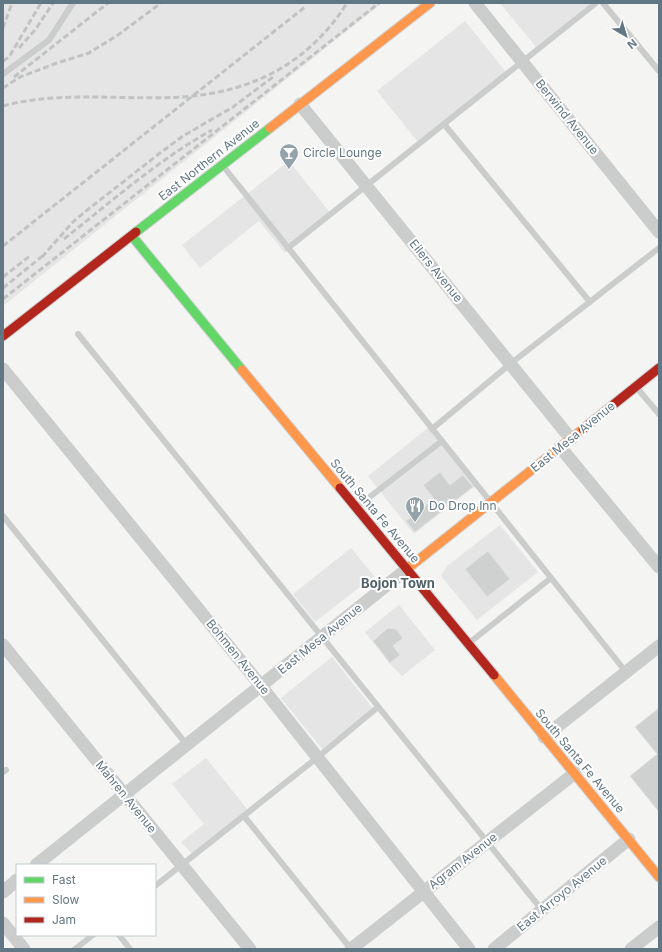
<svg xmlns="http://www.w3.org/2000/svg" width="662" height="952" viewBox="0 0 662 952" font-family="Inter,sans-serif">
<rect width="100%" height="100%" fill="#f4f4f2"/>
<g fill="#e4e5e4">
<polygon points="3,3 382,3 3,306"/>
<polygon points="500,3 591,3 536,47"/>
<polygon points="465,21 506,72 418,142 377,91"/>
<polygon points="289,161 332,215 285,253 259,221 200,268 182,245"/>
<polygon points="429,427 475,486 414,534 368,476"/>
<polygon points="500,525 538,572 477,620 441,576 447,566"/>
<polygon points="351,548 374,576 315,622 293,594"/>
<polygon points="399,605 435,650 402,676 390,664 365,632"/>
<polygon points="332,657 374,710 323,750 281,698"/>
<polygon points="206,758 248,810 192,854 181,842 204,824 172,784"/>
</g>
<g fill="#cfd1d1" stroke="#e3e3e2">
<polygon points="440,472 450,485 463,475 473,487 415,532 406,521 434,499 423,485"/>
<polygon points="488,551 510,579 487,597 465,569"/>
<polygon points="388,628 396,629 403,638 393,646 400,655 390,663 373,641"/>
<polygon points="659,708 659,812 630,776 657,754 635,727"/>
</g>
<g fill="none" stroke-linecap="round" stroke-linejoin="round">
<defs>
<g id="fast">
<polyline points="136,232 270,128"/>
<polyline points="132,236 242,370"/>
</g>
<g id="slow">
<polyline points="270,128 430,3"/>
<polyline points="242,370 340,488"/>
<polyline points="407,569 583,429"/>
<polyline points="494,675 659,877"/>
</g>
<g id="jam">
<polyline points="3,336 136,232"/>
<polyline points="583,429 659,368"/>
<polyline points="340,488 494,675"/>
</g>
</defs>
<use href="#fast" stroke="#cfd1d2" stroke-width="11"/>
<use href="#slow" stroke="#cfd1d2" stroke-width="11"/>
<use href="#jam" stroke="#cfd1d2" stroke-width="11"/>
<g stroke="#cbcdcd" stroke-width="6">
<polyline points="603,3 659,71"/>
<polyline points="3,74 49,40 73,3"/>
<polyline points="444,124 590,302"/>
<polyline points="223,166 626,672"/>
<polyline points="288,248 596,3"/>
<polyline points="78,334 542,910"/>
<polyline points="637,388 659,414"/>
<polyline points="432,429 510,364 659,248"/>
<polyline points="358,506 442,441"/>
<polyline points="3,516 187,745"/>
<polyline points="469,643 551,578"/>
<polyline points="3,772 6,770"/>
<polyline points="244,816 351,949"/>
<polyline points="155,886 318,757 378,707"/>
<polyline points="119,935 130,949"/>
<polyline points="75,949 93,935"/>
</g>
<g stroke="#cbcdcd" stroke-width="13">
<polyline points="475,3 659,232"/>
<polyline points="300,104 571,439"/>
<polyline points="3,369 261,686 469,949"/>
<polyline points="560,447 659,567"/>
<polyline points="3,645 250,949"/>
<polyline points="544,737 659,646"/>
<polyline points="36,865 407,569"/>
<polyline points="3,892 17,880"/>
<polyline points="3,923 24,949"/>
<polyline points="351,949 575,773"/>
<polyline points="494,949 629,839"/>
<polyline points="631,949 659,927"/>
</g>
<use href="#fast" stroke="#63d668" stroke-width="9"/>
<use href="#slow" stroke="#ff974d" stroke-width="9"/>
<use href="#jam" stroke="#b3261e" stroke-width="9"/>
<g stroke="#c1c3c3" stroke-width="3" stroke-dasharray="6 3" stroke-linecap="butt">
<polyline points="3,28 12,3"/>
<polyline points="19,48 35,30 53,3"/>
<polyline points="3,61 9,57 41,3"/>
<polyline points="14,77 108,3"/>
<polyline points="3,88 20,77 57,63 89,53 118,35 161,3"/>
<path d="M3,106C11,104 19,102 27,101C78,93 131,100 182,97C253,92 309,63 347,3"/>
<path d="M64,239C112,201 158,160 212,130"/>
<polyline points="3,246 305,7"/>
<polyline points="42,257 73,222 86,211 160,153 183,136 233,107 273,77"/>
<polyline points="3,277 31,255"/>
<polyline points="3,288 45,254"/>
<polyline points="3,299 379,3"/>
</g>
</g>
<defs>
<symbol id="bar-pin" viewBox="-11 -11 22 30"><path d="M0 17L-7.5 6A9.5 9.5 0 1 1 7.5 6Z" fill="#94a3aa" stroke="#fff"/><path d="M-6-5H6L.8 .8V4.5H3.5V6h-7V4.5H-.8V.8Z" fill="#fff"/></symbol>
<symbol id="restaurant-pin" viewBox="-11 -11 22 30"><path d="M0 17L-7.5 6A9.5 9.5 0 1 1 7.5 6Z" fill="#94a3aa" stroke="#fff"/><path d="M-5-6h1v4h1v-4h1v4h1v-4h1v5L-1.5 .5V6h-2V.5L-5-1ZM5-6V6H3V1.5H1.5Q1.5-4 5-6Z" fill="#fff"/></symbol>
</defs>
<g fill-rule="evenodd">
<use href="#bar-pin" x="278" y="142" width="22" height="30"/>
<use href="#restaurant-pin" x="404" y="495" width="22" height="30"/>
</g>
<g text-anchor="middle" stroke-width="4" stroke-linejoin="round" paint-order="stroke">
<g font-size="12" fill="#617784" stroke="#fff">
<text transform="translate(567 117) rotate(51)" y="4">Berwind Avenue</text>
<text transform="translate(209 160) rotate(-38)" y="4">East Northern Avenue</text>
<text transform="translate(436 271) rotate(51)" y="4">Eilers Avenue</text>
<text transform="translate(573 437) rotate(-39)" y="4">East Mesa Avenue</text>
<text transform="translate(375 511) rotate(50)" y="4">South Santa Fe Avenue</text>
<text transform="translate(320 639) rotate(-39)" y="4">East Mesa Avenue</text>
<text transform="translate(238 657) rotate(51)" y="4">Bohmen Avenue</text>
<text transform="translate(580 761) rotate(50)" y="4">South Santa Fe Avenue</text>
<text transform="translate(126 797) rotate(51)" y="4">Mahren Avenue</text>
<text transform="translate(463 861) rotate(-38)" y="4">Agram Avenue</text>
<text transform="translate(562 894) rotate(-39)" y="4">East Arroyo Avenue</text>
</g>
<g font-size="12" fill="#617784" stroke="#fff" text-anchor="start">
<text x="303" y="157">Circle Lounge</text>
<text x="429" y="510">Do Drop Inn</text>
</g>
<g font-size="13" font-weight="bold" fill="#506069" stroke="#fff">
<text x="398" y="588">Bojon Town</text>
</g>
</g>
<rect width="662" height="952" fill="none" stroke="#617784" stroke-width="8"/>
<rect x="16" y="864" width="140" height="72" fill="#ffffff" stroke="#c0c9ce"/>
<rect x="24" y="877" width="20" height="6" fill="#63d668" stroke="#c0c9ce"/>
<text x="52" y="884" font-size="12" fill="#617784">Fast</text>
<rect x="24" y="897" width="20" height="6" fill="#ff974d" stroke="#c0c9ce"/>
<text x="52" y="904" font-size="12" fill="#617784">Slow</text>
<rect x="24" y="917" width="20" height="6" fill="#b3261e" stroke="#c0c9ce"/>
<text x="52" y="924" font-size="12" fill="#617784">Jam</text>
<g transform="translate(626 36) rotate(142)" stroke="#ffffff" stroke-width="3" paint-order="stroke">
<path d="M0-3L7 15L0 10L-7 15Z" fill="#617784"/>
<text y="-6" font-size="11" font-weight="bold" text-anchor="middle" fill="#617784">N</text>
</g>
</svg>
